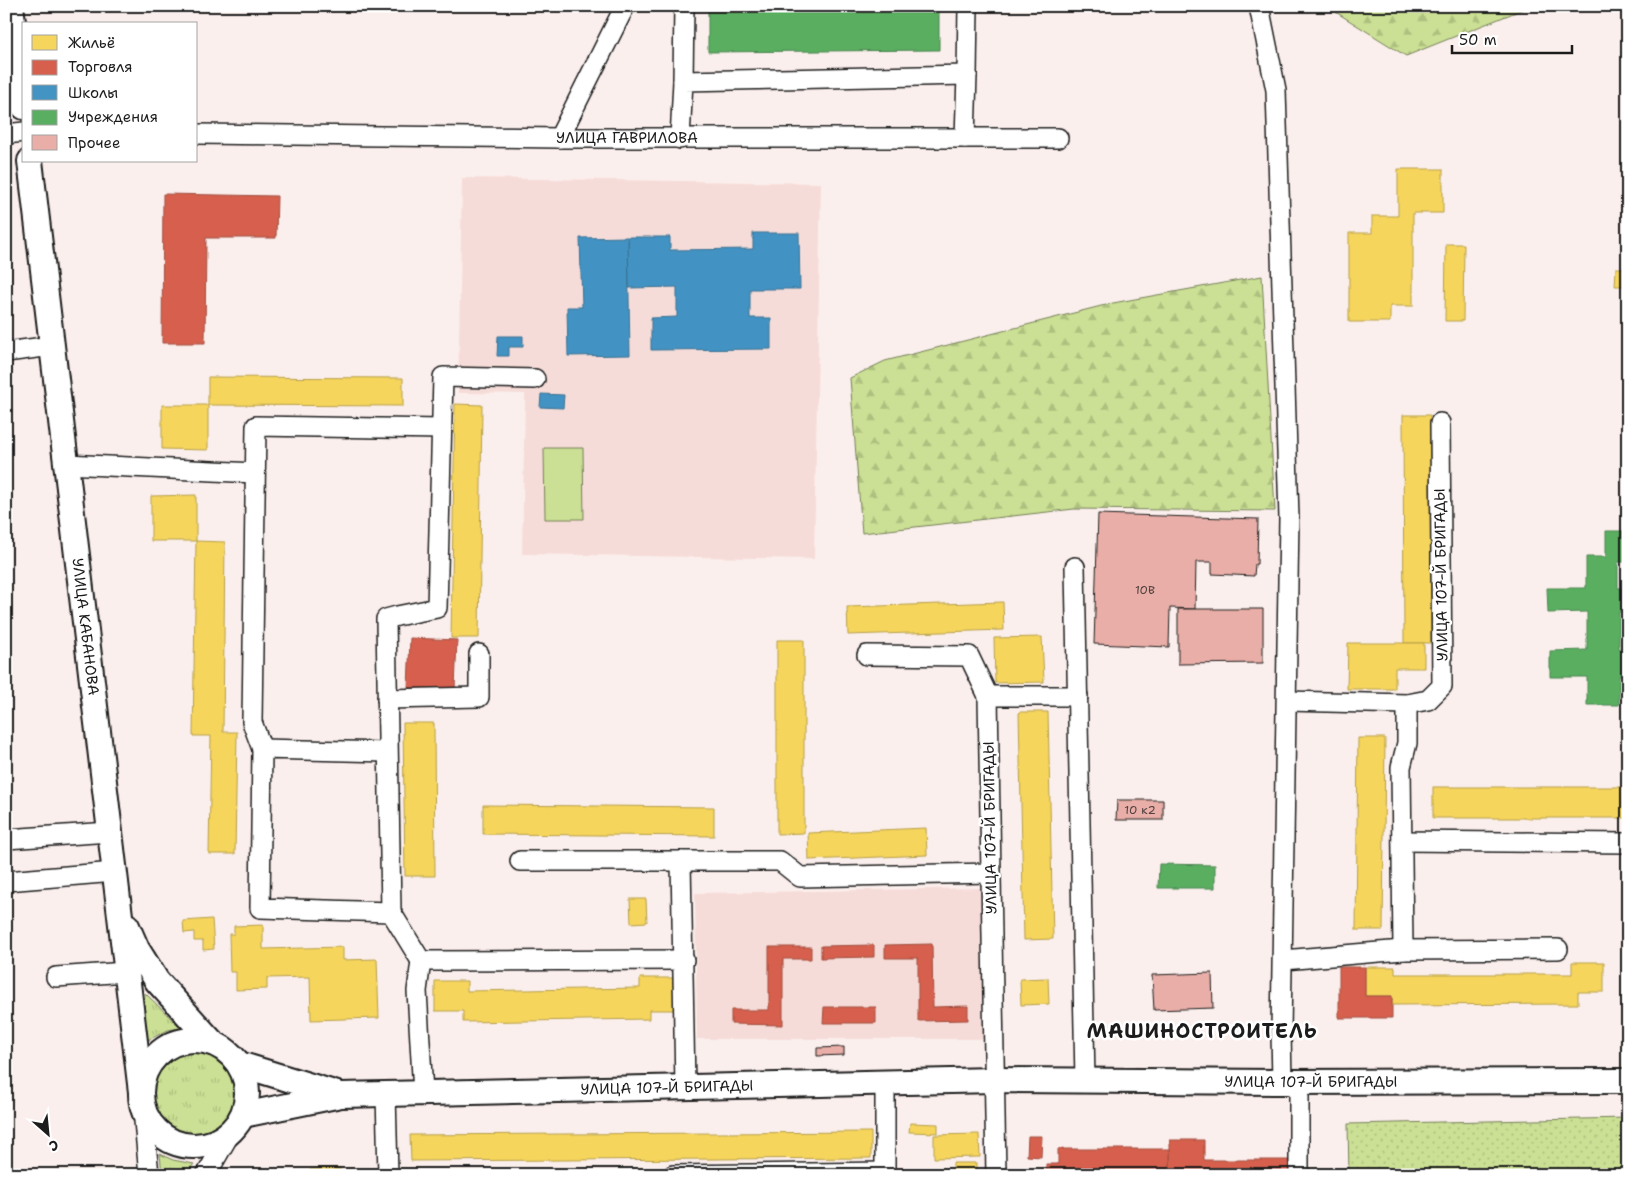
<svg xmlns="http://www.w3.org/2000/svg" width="1634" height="1181" viewBox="0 0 1634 1181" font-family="'Shantell Sans',sans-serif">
<defs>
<pattern id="grass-tufts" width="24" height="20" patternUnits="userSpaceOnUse" patternTransform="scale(1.25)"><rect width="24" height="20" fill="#cbe094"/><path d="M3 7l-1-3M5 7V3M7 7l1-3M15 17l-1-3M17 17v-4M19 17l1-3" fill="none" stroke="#aec07f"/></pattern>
<pattern id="forest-firs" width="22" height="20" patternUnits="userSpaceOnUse" patternTransform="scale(1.25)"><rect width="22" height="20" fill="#cbe094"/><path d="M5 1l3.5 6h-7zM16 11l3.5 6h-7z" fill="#aec07f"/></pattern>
<pattern id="park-dots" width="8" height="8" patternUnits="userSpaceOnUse" patternTransform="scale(1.25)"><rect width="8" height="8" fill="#cbe094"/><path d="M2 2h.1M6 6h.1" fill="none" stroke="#aec07f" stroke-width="1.8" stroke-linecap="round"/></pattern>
</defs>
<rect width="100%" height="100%" fill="#fbefed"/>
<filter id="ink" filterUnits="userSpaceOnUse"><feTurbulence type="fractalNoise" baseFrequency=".02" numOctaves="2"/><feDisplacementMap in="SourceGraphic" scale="10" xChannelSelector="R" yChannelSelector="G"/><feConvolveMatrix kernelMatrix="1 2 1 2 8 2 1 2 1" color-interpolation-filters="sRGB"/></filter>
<g filter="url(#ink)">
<g fill="#f6dcd8">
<polygon points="462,178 821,183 814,559 522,554 525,394 458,393"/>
<polygon points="981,888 983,1039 697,1039 695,893"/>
</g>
<g fill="url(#grass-tufts)" stroke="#747e58">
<polygon points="145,993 181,1028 168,1030 148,1040 143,1010"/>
<circle cx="194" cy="1093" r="42"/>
<polygon points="160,1154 173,1160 194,1164 184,1175 162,1175"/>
</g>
<g fill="url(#forest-firs)" stroke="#747e58">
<polygon points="1326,6 1531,6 1406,56"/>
<polygon points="1262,276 1275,511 1074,509 862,533 850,378 885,361 1113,303"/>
</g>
<polygon fill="url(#park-dots)" stroke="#747e58" points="1628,1118 1628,1175 1349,1175 1348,1124"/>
<polygon fill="#cbe094" stroke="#747e58" points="544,448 583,448 584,519 545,519"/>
<g fill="#f6d55c" stroke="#b59e49">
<polygon points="1398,169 1443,169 1443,213 1413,213 1413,306 1390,306 1390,322 1349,322 1349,233 1372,233 1372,216 1398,216"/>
<polygon points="1446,244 1464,244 1463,321 1445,321"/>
<polygon points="1616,268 1628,268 1628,286 1615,286"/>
<polygon points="208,377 403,378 403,406 208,405"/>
<polygon points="455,404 482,405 479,638 451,638"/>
<polygon points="162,405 208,405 208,450 162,449"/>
<polygon points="1403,415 1430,415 1431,643 1404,643"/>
<polygon points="196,495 196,541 151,541 151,496"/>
<polygon points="196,541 225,542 223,732 237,732 235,854 209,854 211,736 193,736"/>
<polygon points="1003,602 1004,630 848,635 847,607"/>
<polygon points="1042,637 1044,682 995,683 994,638"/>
<polygon points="777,640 804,640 804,833 777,834"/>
<polygon points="1348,643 1424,643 1424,668 1395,668 1395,689 1347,689"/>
<polygon points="1019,712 1048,712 1053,939 1024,940"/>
<polygon points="403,723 434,723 435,876 405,876"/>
<polygon points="1358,738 1385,738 1383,930 1356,930"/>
<rect x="1433" y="787" width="195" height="31"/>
<polygon points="483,805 714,807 714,836 483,834"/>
<polygon points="926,828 927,855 809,860 808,833"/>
<polygon points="630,899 646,899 647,922 631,923"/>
<polygon points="212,919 214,949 203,950 203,941 194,941 194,932 184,933 183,921"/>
<polygon points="263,925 263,949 343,947 343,960 377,959 379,1018 311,1020 310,977 267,978 267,989 236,990 236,972 230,972 229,934 234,934 234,926"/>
<polygon points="1572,962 1604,962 1604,992 1578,992 1578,1004 1392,1005 1392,996 1365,996 1365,967 1395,967 1395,974 1572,974"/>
<polygon points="640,978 673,978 674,1010 649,1010 649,1019 463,1022 463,1011 435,1011 435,981 467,981 467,991 640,988"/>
<polygon points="1048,978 1049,1004 1021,1005 1020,979"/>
<polygon points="910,1123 938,1124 938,1133 909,1132"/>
<polygon points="871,1132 871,1158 411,1161 410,1135"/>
<polygon points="979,1134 980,1157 934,1158 934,1135"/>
<rect x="953" y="1163" width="23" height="12"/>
<polygon points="340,1168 340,1175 305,1175 311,1169"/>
</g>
<g fill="#d6604d" stroke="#9e4c3e">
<polygon points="163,194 277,196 276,238 206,238 205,343 162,343"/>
<polygon points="410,638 457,640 455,689 408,688"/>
<polygon points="932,944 933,1007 968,1006 968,1020 918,1021 918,958 885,958 885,945"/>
<polygon points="874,945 874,957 821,958 821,946"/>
<polygon points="769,947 811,947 811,959 783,959 783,1025 731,1024 731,1010 769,1010"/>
<polygon points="1339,967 1365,967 1365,996 1392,996 1392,1018 1339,1018"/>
<polygon points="824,1007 876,1007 876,1023 823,1023"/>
<polygon points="1028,1136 1042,1136 1041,1157 1027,1156"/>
<polygon points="1170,1140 1204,1140 1204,1160 1290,1160 1290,1175 1170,1175"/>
<polygon points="1058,1149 1170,1149 1170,1175 1046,1175 1046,1164 1058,1164"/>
</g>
<g fill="#4393c3" stroke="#376f91">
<polygon points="753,233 799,233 800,289 750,289 750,318 771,318 771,349 651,350 651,318 677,317 677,287 629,288 628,237 670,237 670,250 753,249"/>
<polygon points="628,237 630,355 568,356 567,307 582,307 580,238"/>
<polygon points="498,336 523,336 523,347 509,347 509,356 497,356"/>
<polygon points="541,394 564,395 563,408 540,407"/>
</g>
<g fill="#5aae61" stroke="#47824c">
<polygon points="708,6 939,6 939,50 708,52"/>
<polygon points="1606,531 1628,531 1628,562 1618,562 1618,588 1628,588 1628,612 1619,612 1619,649 1628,649 1628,675 1619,676 1619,705 1587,705 1587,677 1550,677 1550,651 1587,650 1587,612 1548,613 1547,588 1586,588 1586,557 1606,557"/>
<polygon points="1159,864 1215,865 1215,888 1158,888"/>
</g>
<g fill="#e9aea7" stroke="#1c1c1c">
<polygon points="1098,514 1258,519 1257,564 1255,564 1254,576 1212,574 1212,562 1196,562 1195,609 1170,608 1169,647 1094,644"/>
<polygon points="1178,609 1263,609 1263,663 1178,664"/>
<polygon points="1117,800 1163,800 1163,820 1116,820"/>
<polygon points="1212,973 1213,1008 1154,1010 1152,975"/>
<polygon points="844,1047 844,1055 817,1056 817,1048"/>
</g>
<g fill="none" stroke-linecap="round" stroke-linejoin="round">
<defs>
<g id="minor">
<polyline points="1259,6 1276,90 1289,518 1281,1032 1282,1082"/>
<polyline points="967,75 968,6"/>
<polyline points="683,81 684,6"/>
<polyline points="6,134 24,132"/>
<path id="s1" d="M196,134L559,138H1058"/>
<polyline points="559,138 625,6"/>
<polyline points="680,139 683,81 967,75 965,138"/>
<polyline points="6,352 52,346"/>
<polyline points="66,464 255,473"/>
<polyline points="1075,567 1085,1081"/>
<polyline points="867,655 969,656 988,696"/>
<polyline points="387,699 479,697 479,654"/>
<polyline points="1287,701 1407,704 1428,700 1442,686 1440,423"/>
<polyline points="1407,704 1407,743 1401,767 1403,950 1558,949"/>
<polyline points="262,749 252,722 256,426 442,429"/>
<polyline points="387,752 262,749 260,908 391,912"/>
<polyline points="6,839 110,832"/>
<polyline points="1402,841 1628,843"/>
<polyline points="520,861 780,861 800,877 991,873"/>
<polyline points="681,861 685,1087"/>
<polyline points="6,881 115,872"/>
<polyline points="1283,960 1403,950"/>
<polyline points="421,961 391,912 386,619 397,616 437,608 443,377 535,379"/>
<polyline points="56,977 126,972"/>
<polyline points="1299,1082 1299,1175"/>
<polyline points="423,1093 417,991 421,961 684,960"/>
<polyline points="386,1094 388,1175"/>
<polyline points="143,1110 149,1175"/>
<polyline points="206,1175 232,1130"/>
<polyline points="673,1175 885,1172"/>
<polyline points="885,1175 885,1082"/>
<polyline points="996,1175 988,696 1078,696"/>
</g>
<g id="major">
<polyline points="11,6 24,107"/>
<path id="s2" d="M30,161L141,1092"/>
<polyline points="127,926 137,949 157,981 213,1043"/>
<circle cx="194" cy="1093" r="53"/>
<polyline points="239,1064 337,1094"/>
<path id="s3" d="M243,1115L341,1095L994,1080L1282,1082L1628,1081"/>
</g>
</defs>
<use href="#minor" stroke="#1c1c1c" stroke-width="22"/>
<use href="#major" stroke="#1c1c1c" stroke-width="28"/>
<use href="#minor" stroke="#fff" stroke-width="19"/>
<use href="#major" stroke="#fff" stroke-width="24"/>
</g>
</g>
<g text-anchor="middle" stroke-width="5" stroke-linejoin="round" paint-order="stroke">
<g font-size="12" fill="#4f403f">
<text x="1145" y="594">10В</text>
<text x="1140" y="814">10 к2</text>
</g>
<g font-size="15" fill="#1c1c1c" stroke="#fff">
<text dy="5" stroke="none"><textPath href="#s1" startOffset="431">УЛИЦА ГАВРИЛОВА</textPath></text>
<text transform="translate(1441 575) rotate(-91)" y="5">УЛИЦА 107-Й БРИГАДЫ</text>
<text dy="5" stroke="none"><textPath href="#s2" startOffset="469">УЛИЦА КАБАНОВА</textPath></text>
<text transform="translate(990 828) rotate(-91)" y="5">УЛИЦА 107-Й БРИГАДЫ</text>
<text dy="5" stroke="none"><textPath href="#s3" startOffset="1070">УЛИЦА 107-Й БРИГАДЫ</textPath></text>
<text dy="5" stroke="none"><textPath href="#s3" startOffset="426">УЛИЦА 107-Й БРИГАДЫ</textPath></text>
</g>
<g font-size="20" font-weight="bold" letter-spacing="1" fill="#1c1c1c" stroke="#fff">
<text x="1202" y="1038">МАШИНОСТРОИТЕЛЬ</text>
</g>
</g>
<rect width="1634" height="1181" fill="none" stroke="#fff" stroke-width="25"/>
<rect x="12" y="12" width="1609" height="1156" fill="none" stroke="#1c1c1c" stroke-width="2" filter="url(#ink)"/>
<rect x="22" y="22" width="175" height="140" fill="#ffffff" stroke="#a4a4a4"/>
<rect x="32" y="35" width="25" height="15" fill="#f6d55c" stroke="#a4a4a4"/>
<text x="68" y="48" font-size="15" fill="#1c1c1c">Жильё</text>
<rect x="32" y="60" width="25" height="15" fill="#d6604d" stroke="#a4a4a4"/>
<text x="68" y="72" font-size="15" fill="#1c1c1c">Торговля</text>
<rect x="32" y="85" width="25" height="15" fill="#4393c3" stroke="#a4a4a4"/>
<text x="68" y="98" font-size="15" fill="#1c1c1c">Школы</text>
<rect x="32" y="110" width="25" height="15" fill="#5aae61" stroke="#a4a4a4"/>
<text x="68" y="122" font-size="15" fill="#1c1c1c">Учреждения</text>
<rect x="32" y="135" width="25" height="15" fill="#e9aea7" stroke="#a4a4a4"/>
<text x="68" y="148" font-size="15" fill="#1c1c1c">Прочее</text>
<g transform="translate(48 1134) rotate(153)" stroke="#ffffff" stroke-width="4" paint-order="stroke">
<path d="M0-4L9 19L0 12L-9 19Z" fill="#1c1c1c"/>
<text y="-8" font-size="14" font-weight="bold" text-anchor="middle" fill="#1c1c1c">С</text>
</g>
<path d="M1452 45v8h120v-8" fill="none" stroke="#1c1c1c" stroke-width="2.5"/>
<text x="1459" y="45" font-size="15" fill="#1c1c1c" stroke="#ffffff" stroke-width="4" paint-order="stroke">50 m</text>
</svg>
